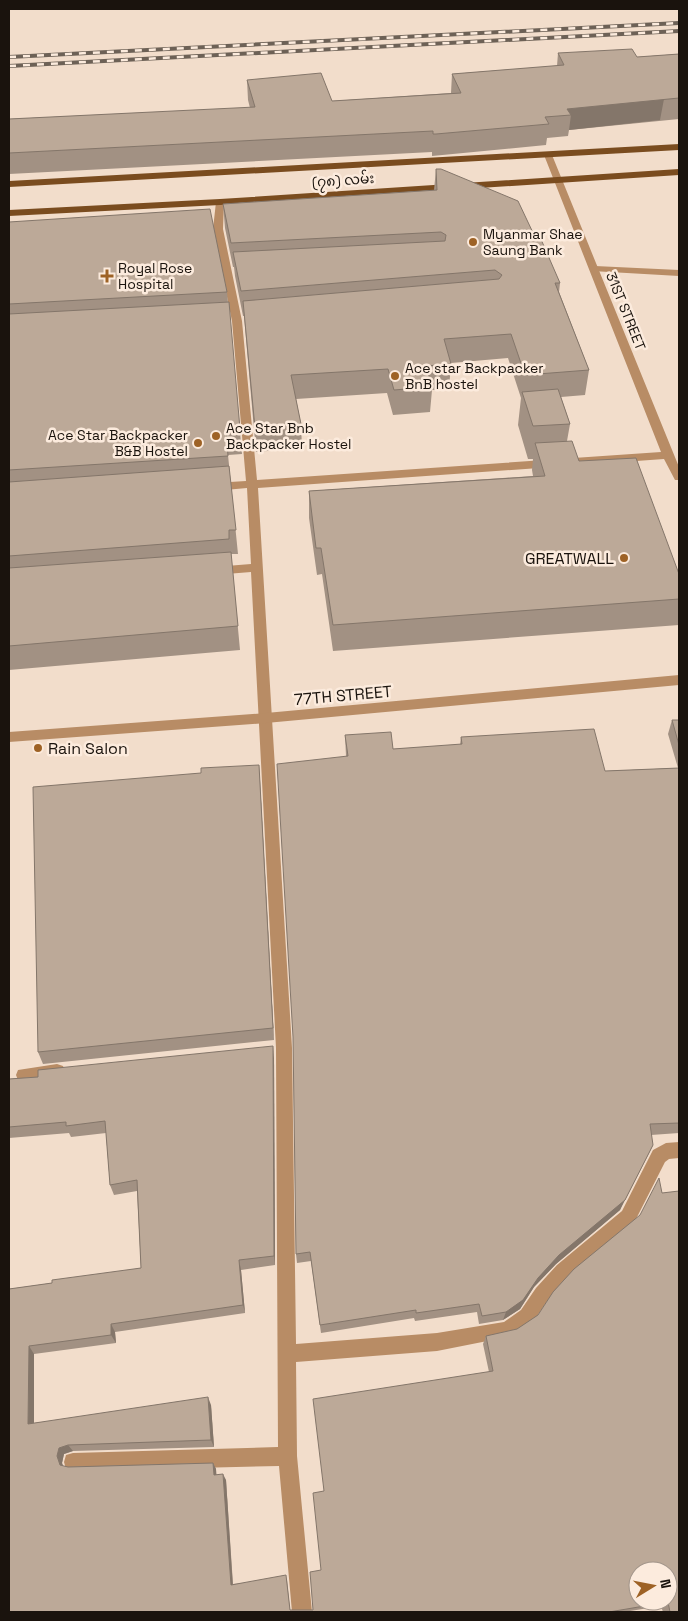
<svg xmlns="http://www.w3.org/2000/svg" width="688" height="1621" viewBox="0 0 688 1621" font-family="'Space Grotesk','Noto Sans Myanmar',sans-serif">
<rect width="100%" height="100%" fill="#f2ddcb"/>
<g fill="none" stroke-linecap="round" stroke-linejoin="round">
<polygon fill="#b88c65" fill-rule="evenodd" points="595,266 679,270 679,276 592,271 592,267"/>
<g fill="#b88c65" fill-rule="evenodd">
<polygon points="545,153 552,155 679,467 679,480 675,480 664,459 258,488 292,1048 296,1344 437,1333 504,1322 521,1310 536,1288 557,1265 622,1211 653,1150 666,1143 679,1142 679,1158 669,1159 665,1162 634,1223 569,1277 548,1300 533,1322 513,1336 437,1351 296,1362 297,1456 312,1612 292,1612 279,1466 73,1471 66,1469 64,1462 66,1455 73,1453 278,1447 276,1048 251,572 214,575 208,571 214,567 251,564 247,488 214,491 208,487 214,483 246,481 232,321 213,229 216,202 220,199 224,202 223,229 242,321 257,480 661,452 544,155"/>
<path d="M57,1064L63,1066L65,1071L63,1076C51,1081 30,1085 18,1080L16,1075L18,1070Z"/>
</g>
<polygon fill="#b88c65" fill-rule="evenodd" points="679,675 679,685 266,723 9,742 9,732 266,713"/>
<g fill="#7a4c1f" fill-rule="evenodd">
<polygon points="679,144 679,150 9,187 9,181"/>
<polygon points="679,169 679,175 220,205 9,216 9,210 220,199"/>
</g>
<defs>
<g id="rail">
<polyline points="9,57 679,23"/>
<polyline points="9,66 679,31"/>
</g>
</defs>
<use href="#rail" stroke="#6d6156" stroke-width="4"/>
<use href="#rail" stroke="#fcebdd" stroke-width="2.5" stroke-dasharray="7" stroke-linecap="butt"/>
</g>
<g fill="#a29183">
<polygon points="558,53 637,57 679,54 679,119 569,130 568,136 547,138 546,145 432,156 432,152 9,174 9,119 250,108 248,100 247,80 332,101 451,93 452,74 557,66"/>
<polygon points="436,169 535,237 560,283 559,292 589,370 585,395 561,397 570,424 567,441 579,461 679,574 679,625 333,651 322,574 317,575 309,518 309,491 533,476 532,470 533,459 528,459 518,425 521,398 508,358 451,363 449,389 432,390 430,412 393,415 387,393 296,399 301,424 302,448 256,452 244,316 243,316 235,276 234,267 233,267 225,228 223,204 434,190"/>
<polygon points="9,222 227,292 242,454 228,455 238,554 231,554 240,650 9,670"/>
<polygon points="672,720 679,720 679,1133 651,1135 620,1210 556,1264 534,1287 520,1309 503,1320 479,1324 477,1312 415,1321 414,1318 321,1333 311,1261 297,1263 296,1254 346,756 345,735 393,749 460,745 461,737 605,771 678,768 668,734"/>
<polygon points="259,765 274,1040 43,1064 38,1052"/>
<polygon points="274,1058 275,1265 241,1270 245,1313 115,1332 116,1343 34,1354 34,1423 211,1405 214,1447 73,1451 64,1454 62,1463 63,1466 68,1467 213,1463 216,1469 216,1475 226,1480 233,1584 287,1580 290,1610 313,1610 321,1570 324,1491 489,1372 483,1344 486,1336 679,1612 663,1612 661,1606 624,1612 9,1612 9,1289 52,1283 141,1268 137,1191 114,1195 110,1185 106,1133 71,1137 69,1133 9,1138 9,1079"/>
</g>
<g fill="#84766a">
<polygon points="664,99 660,120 569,130 571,115 567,109"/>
<polygon points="259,765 260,780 274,1040 273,1028"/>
<polygon points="273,1046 274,1058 275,1265 274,1256"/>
<polygon points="653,1145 620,1210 556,1264 534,1287 520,1309 503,1320 506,1312 559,1255"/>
<polygon points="239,1260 241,1270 245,1313 243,1305"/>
<polygon points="111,1324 115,1332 116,1343 111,1335"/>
<polygon points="29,1346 34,1354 34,1431 28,1424"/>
<polygon points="208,1397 211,1405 214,1447 211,1440"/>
<polygon points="68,1445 73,1451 64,1454 62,1463 65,1471 60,1465 57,1456 59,1448"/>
<polygon points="213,1463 216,1469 217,1481 214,1475"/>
<polygon points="223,1474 226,1480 233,1589 231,1585"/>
</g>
<g fill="#bca998" stroke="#84766a" fill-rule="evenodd">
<polygon points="632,49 637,57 679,54 679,98 567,109 571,115 545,117 549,124 436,134 433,134 433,131 9,153 9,119 255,107 247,80 321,73 332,101 461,93 452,74 564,65 558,53"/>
<polygon points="436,169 441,169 518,201 535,237 540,237 560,283 555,283 589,370 525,375 511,334 444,339 451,364 426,366 432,387 394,390 388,369 291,375 301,424 255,428 243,301 499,279 502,275 495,270 241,291 233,252 445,241 446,235 441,232 231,243 223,204 437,190"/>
<polygon points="210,209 227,292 9,304 9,222"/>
<polygon points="229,302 240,429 226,430 228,456 9,470 9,314"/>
<polygon points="558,389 570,424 533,426 522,392"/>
<polygon points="572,441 579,461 636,458 679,574 679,599 333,625 321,548 316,548 309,491 545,476 535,443"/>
<polygon points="229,466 236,530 229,530 229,539 9,556 9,482"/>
<polygon points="231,552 238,626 9,646 9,568"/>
<polygon points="672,720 679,720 679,745"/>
<polygon points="594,729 605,771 679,768 679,1123 650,1124 653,1145 625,1200 559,1255 538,1278 523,1300 506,1312 482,1316 479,1304 416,1313 416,1310 320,1325 310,1252 296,1254 293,1037 277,764 348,756 345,735 391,732 393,749 462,744 461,737"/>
<polygon points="259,765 273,1028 38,1052 33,787 201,773 201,768"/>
<path d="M273,1046L274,1256L239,1260L243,1305L111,1324V1335L29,1346L28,1424L208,1397L211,1440L68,1445L59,1448L57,1456L60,1465L68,1467L213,1463L214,1475L223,1474L231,1585L286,1575L290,1610H313L310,1572L321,1570L313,1493L324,1491L313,1399L493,1371L486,1336L517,1329L538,1315L553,1292L574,1269L640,1215L659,1178L662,1193L679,1191V1612H670L668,1602L609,1612H9V1289L52,1283V1280L141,1268L137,1180L110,1185L105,1121L66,1126V1122L9,1127V1079L38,1077V1070ZM638,1571H668V1601H638Z"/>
</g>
<g fill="#9e6225" stroke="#fcebdd" stroke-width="2">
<circle cx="473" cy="242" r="5"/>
<path d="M104.5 268.5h5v5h5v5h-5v5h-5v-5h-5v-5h5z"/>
<circle cx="395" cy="376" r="5"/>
<circle cx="216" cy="436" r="5"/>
<circle cx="198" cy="443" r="5"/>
<circle cx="624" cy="558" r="5"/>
<circle cx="38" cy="748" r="5"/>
</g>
<g text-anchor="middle" stroke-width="5" stroke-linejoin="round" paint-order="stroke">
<g font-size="14" fill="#1a130d" stroke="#fcebdd">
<text transform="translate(343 180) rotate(-4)" y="5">(၇၈) လမ်း</text>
<text transform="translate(626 311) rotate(68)" y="5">31ST STREET</text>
</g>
<g font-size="14" fill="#1a130d" stroke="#fcebdd" text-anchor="start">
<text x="483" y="239">Myanmar Shae<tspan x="483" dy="16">Saung Bank</tspan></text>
<text x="118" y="273">Royal Rose<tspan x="118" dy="16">Hospital</tspan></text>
<text x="405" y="373">Ace star Backpacker<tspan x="405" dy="16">BnB hostel</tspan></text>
<text x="226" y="433">Ace Star Bnb<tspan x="226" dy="16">Backpacker Hostel</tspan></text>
<text x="188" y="440" text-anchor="end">Ace Star Backpacker<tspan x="188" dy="16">B&amp;B Hostel</tspan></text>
</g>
<g font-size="16" fill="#1a130d" stroke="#fcebdd" text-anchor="end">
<text x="614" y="564">GREATWALL</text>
<text x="48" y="754" text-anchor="start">Rain Salon</text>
</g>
<g font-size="16" fill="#1a130d" stroke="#fcebdd">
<text transform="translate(343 695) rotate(-5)" y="6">77TH STREET</text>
</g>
</g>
<rect width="688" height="1621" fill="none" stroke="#1a130d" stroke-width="20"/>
<g transform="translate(653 1586) rotate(80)"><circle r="24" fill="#fcebdd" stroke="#a2958a"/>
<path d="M0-4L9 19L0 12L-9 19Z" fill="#9e6225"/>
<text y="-8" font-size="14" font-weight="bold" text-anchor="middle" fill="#1a130d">N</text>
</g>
</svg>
